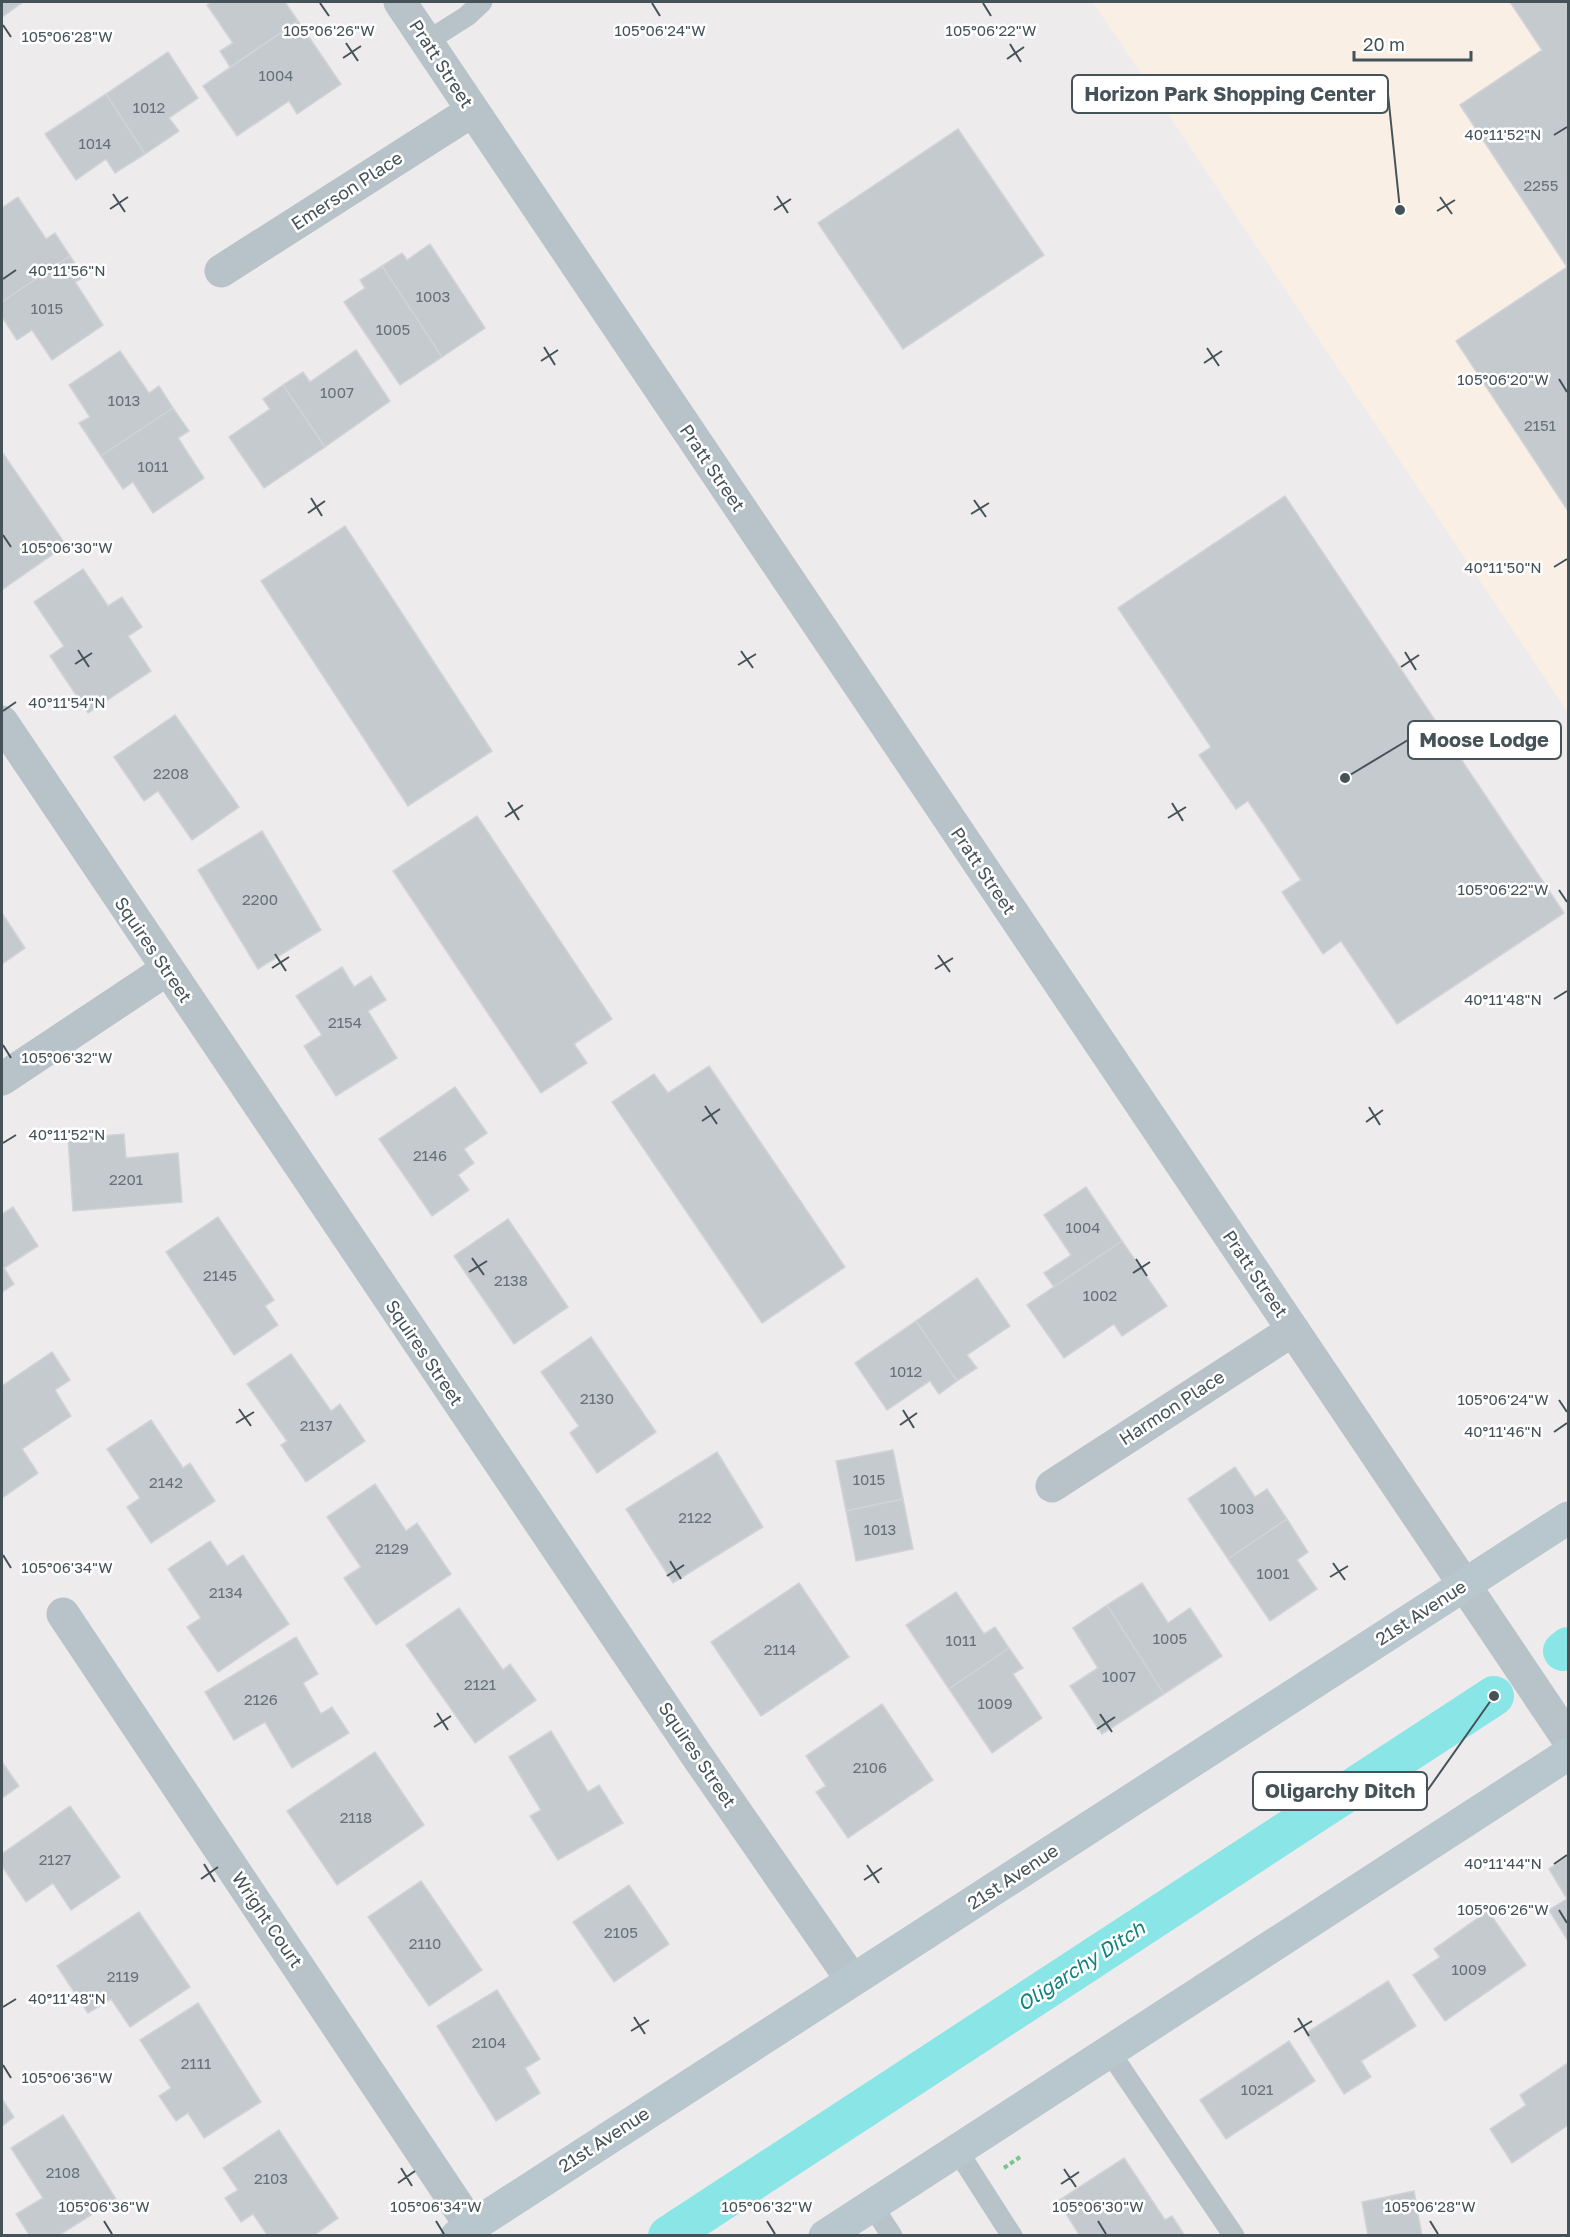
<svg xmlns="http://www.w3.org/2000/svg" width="1570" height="2237" viewBox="0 0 1570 2237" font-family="'Golos Text',sans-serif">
<rect width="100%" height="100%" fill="#eeebec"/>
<polygon fill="#faefe4" points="1093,2 1568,2 1568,713 1372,419"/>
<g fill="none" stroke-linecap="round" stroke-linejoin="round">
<g stroke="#8ae6e6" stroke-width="40">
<polyline points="1563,1651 1568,1647"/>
<polyline points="668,2236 1494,1696"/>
</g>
</g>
<g fill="#c5cace" stroke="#d0d3d7" stroke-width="1.5">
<polygon points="2,2 23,2 2,17"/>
<polygon points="212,2 285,2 298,21 230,67 220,51 233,43 207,5"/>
<polygon points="1510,2 1568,2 1567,267 1460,105 1542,50"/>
<polygon points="298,21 341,84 297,114 289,101 237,136 203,86"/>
<polygon points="168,52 198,98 169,118 179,131 145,154 106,94"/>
<polygon points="106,94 145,154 115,173 106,159 76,180 45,134"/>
<polygon points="958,129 1044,255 903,349 818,223"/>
<polygon points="18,197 46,239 55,233 70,256 2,302 2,208"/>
<polygon points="430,244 485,328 442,357 382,266 402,253 407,260"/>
<polygon points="70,256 84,277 75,282 103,325 52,360 32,330 17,340 2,317 2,302"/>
<polygon points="382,266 442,357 400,385 344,302 365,288 360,280"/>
<polygon points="1567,267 1568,267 1568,511 1456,341"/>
<polygon points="356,350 390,401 325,447 283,385 303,372 310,382"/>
<polygon points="120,351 149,393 159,386 173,408 101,456 79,423 90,417 69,385"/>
<polygon points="283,385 325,447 264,488 229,437 270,409 263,399"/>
<polygon points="173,408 189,431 178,438 204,478 153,513 133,482 123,489 101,456"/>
<polygon points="2,452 66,545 3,589 2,586"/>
<polygon points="1285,496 1564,913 1397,1024 1341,941 1323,954 1282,892 1301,880 1248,801 1236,809 1199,755 1211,747 1118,608"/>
<polygon points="345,526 492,751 408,806 261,581"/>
<polygon points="83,569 108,606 122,597 142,627 128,636 151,671 88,713 50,656 64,646 34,602"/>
<polygon points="175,715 239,807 192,840 158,791 144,801 114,757"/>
<polygon points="477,816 612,1019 574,1044 587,1063 541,1093 393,871"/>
<polygon points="262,831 321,930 258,969 198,870"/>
<polygon points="2,913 25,948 2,964"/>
<polygon points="342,967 354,987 371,976 386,1000 368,1011 397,1058 336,1096 304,1046 322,1035 296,996"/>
<polygon points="709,1066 845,1267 762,1323 612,1102 654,1074 668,1093"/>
<polygon points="455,1087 487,1133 464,1149 474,1163 458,1175 469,1190 432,1216 379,1139"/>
<polygon points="124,1134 126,1158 178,1153 182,1202 73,1211 68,1139"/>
<polygon points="1086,1187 1122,1241 1054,1287 1044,1273 1071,1255 1044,1215"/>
<polygon points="13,1207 38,1246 4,1268 14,1284 2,1292 2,1214"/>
<polygon points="218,1217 274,1300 265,1306 278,1325 234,1355 166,1252"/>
<polygon points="508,1219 568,1307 514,1344 454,1256"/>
<polygon points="1122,1241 1167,1306 1122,1336 1114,1324 1064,1358 1027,1305"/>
<polygon points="977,1278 1010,1326 967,1355 977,1368 957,1381 916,1321"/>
<polygon points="916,1321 957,1381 939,1394 930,1381 887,1410 855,1363"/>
<polygon points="591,1337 656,1432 597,1473 570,1433 579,1426 541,1372"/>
<polygon points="52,1352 70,1380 55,1390 71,1416 22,1449 38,1473 2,1498 2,1386"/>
<polygon points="291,1354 331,1411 340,1404 365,1441 306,1482 281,1445 287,1441 247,1384"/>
<polygon points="151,1420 183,1468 190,1463 215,1501 151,1543 127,1507 140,1498 107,1449"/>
<polygon points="893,1450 903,1499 846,1511 836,1461"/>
<polygon points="717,1452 763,1527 673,1583 626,1509"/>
<polygon points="1235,1467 1255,1497 1267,1489 1287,1519 1228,1559 1188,1499"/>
<polygon points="375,1484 406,1531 417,1523 451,1574 376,1625 344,1578 361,1567 327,1517"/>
<polygon points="903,1499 913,1549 856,1561 846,1511"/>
<polygon points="1287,1519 1308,1552 1297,1560 1317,1589 1270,1621 1228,1559"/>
<polygon points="210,1541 227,1566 243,1555 289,1624 218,1672 187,1627 201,1618 168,1569"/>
<polygon points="799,1583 849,1657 761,1716 711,1642"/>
<polygon points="1142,1583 1168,1623 1190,1608 1222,1656 1164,1694 1107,1605"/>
<polygon points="956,1592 984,1634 995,1627 1009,1648 949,1689 906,1625"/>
<polygon points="1107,1605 1164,1694 1102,1734 1070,1686 1098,1668 1073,1628"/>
<polygon points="459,1608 503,1670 510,1664 536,1700 475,1743 406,1645"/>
<polygon points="296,1637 318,1674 303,1683 321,1714 332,1707 349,1733 292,1768 265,1722 234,1740 205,1692"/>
<polygon points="1009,1648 1023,1668 1013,1674 1042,1718 992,1753 949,1689"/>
<polygon points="882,1704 933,1780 848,1838 816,1792 826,1786 806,1756"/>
<polygon points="551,1731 588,1792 599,1785 623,1823 558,1860 530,1816 541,1810 509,1757"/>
<polygon points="375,1752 424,1825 337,1885 287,1811"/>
<polygon points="2,1762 19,1786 2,1798"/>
<polygon points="70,1806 120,1877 71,1910 53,1883 26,1902 2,1866 2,1854"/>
<polygon points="1568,1856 1568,1941 1549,1910 1567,1899 1549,1869"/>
<polygon points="421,1881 482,1970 429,2006 368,1917"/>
<polygon points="629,1885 669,1944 614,1982 573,1922"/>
<polygon points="1488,1911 1526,1965 1445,2021 1413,1975 1440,1957 1434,1949"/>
<polygon points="139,1912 190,1987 130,2027 111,1999 88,2013 57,1966"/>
<polygon points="1388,1981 1416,2026 1361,2061 1371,2077 1344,2094 1306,2033"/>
<polygon points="497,1990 540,2059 525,2068 540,2093 496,2121 437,2026"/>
<polygon points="198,2003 261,2102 204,2138 188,2113 176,2121 159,2096 171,2088 140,2040"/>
<polygon points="1289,2041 1315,2081 1226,2139 1200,2100"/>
<polygon points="1568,2063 1568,2125 1512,2163 1490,2129 1526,2105 1520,2095"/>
<polygon points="2,2099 14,2117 2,2126"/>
<polygon points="63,2115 116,2199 58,2236 30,2236 16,2214 43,2198 11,2148"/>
<polygon points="279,2130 338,2218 313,2236 268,2236 253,2214 241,2222 225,2198 238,2190 223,2168"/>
<polygon points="1124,2158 1165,2220 1172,2216 1185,2236 1080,2236 1058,2201"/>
<polygon points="1414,2191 1422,2236 1368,2236 1362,2202"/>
</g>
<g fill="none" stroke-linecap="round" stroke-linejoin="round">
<polyline stroke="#75c78d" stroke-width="4" stroke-dasharray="4.5 3" stroke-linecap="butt" points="1004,2168 1020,2157"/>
<g stroke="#b7c3c8" stroke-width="21">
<polyline points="426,42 467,16 482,2"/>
<polyline points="1109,2051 1234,2236"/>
<polyline points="957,2150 1012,2236"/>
<polyline points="872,2205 892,2236"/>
</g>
<g stroke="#b7c3c8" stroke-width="33">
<polyline points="400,2 1568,1739"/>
<polyline points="221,271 472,111"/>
<polyline points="2,722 695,1753 852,1980"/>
<polyline points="2,1079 166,970"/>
<polyline points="1052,1486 1293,1330"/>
<polyline points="63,1614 471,2226"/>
</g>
<g stroke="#b8c6cd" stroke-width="33">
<polyline points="457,2236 1568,1518"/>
<polyline points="825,2236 1568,1754"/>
</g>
</g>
<path fill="none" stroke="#455358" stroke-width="2" d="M320,3L329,16M652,3L660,16M983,3L991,16M3,25L11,37M346,43L358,61M1010,44L1021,62M343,58L361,46M1007,59L1024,47M1554,135L1567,127M113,194L125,212M777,196L788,213M1440,197L1452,214M110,209L128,197M774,210L791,199M1437,211L1455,200M3,279L16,270M544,347L555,365M1207,348L1219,366M541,361L558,350M1204,363L1222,351M1559,379L1567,392M311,498L322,516M974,500L986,517M308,513L325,501M971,514L989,503M3,535L11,547M1554,567L1567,559M78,650L89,667M741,651L753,668M1405,652L1416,670M75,664L92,653M738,665L756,654M1401,667L1419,655M3,711L16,702M508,802L519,820M1172,803L1183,821M505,817L523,805M1168,818L1186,807M1559,890L1567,902M275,954L286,971M938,955L950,972M272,968L289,957M935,969L953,958M1554,999L1567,991M3,1045L11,1058M705,1106L717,1124M1369,1107L1380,1125M702,1121L720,1109M1366,1122L1383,1110M3,1143L16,1135M472,1258L484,1275M1136,1259L1147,1276M469,1272L487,1261M1133,1273L1150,1262M1559,1400L1567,1412M239,1409L251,1426M903,1410L914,1428M236,1423L254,1412M900,1425L917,1413M1554,1432L1567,1423M3,1555L11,1568M670,1561L681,1579M1333,1563L1345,1580M667,1576L684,1565M1330,1577L1348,1566M437,1713L448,1730M1100,1714L1112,1732M434,1727L451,1716M1097,1729L1115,1717M204,1864L215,1882M1554,1864L1567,1855M867,1865L879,1883M201,1879L218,1867M864,1880L882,1868M1559,1910L1567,1923M3,2007L16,1999M634,2017L645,2034M1298,2018L1309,2036M631,2031L649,2020M1294,2032L1312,2021M3,2065L11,2078M401,2168L412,2186M1064,2169L1076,2187M398,2183L415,2171M1061,2184L1079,2172M104,2221L112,2234M436,2221L444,2234M767,2221L775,2234M1098,2221L1106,2234M1430,2221L1438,2234"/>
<g text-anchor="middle" stroke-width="5" stroke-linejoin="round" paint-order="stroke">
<g font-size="15" fill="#657176">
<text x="276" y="81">1004</text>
<text x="149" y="113">1012</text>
<text x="95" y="149">1014</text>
<text x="1541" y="191">2255</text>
<text x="433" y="302">1003</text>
<text x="47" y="314">1015</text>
<text x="393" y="335">1005</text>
<text x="337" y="398">1007</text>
<text x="124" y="406">1013</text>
<text x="1540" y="431">2151</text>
<text x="153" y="472">1011</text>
<text x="171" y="779">2208</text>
<text x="260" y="905">2200</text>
<text x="345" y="1028">2154</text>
<text x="430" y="1161">2146</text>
<text x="126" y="1185">2201</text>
<text x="1083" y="1233">1004</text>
<text x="220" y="1281">2145</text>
<text x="511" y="1286">2138</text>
<text x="1100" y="1301">1002</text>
<text x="906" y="1377">1012</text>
<text x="597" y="1404">2130</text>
<text x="316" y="1431">2137</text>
<text x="869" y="1485">1015</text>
<text x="166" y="1488">2142</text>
<text x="1237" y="1514">1003</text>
<text x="695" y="1523">2122</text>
<text x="880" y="1535">1013</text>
<text x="392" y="1554">2129</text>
<text x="1273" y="1579">1001</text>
<text x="226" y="1598">2134</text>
<text x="1170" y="1644">1005</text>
<text x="961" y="1646">1011</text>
<text x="780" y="1655">2114</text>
<text x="1119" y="1682">1007</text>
<text x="480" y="1690">2121</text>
<text x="261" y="1705">2126</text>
<text x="995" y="1709">1009</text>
<text x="870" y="1773">2106</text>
<text x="356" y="1823">2118</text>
<text x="55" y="1865">2127</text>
<text x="621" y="1938">2105</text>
<text x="425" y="1949">2110</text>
<text x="1469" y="1975">1009</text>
<text x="123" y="1982">2119</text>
<text x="489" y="2048">2104</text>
<text x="196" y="2069">2111</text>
<text x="1257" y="2095">1021</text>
<text x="63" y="2178">2108</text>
<text x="271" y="2184">2103</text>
</g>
<g font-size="18" fill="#455358" stroke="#fff">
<text transform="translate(441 64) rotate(57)" y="6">Pratt Street</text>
<text transform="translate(347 191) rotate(-33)" y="6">Emerson Place</text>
<text transform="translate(712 468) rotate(56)" y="6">Pratt Street</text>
<text transform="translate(983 871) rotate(56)" y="6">Pratt Street</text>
<text transform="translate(153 950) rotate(56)" y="6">Squires Street</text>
<text transform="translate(1255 1274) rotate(56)" y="6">Pratt Street</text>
<text transform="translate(424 1353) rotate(56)" y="6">Squires Street</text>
<text transform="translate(1172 1408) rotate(-33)" y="6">Harmon Place</text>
<text transform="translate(1421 1613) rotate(-33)" y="6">21st Avenue</text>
<text transform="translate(697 1755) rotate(56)" y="6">Squires Street</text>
<text transform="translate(1013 1877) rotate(-33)" y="6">21st Avenue</text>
<text transform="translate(267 1920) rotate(56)" y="6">Wright Court</text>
<text transform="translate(604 2140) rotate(-33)" y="6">21st Avenue</text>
</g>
<g font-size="20" font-style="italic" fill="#138080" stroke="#fff">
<text transform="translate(1081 1966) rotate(-33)" y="7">Oligarchy Ditch</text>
</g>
</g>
<g font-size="15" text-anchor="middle" fill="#455358" stroke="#fff" stroke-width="5" stroke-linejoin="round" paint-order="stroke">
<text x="329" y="36">105°06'26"W</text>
<text x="660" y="36">105°06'24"W</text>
<text x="991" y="36">105°06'22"W</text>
<text x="67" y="42">105°06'28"W</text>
<text x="1503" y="140">40°11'52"N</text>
<text x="67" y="276">40°11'56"N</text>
<text x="1503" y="385">105°06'20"W</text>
<text x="67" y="553">105°06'30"W</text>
<text x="1503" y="573">40°11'50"N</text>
<text x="67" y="708">40°11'54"N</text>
<text x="1503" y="895">105°06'22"W</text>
<text x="1503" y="1005">40°11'48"N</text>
<text x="67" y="1063">105°06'32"W</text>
<text x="67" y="1140">40°11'52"N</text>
<text x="1503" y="1405">105°06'24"W</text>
<text x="1503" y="1437">40°11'46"N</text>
<text x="67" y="1573">105°06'34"W</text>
<text x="1503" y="1869">40°11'44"N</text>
<text x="1503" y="1915">105°06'26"W</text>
<text x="67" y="2004">40°11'48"N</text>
<text x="67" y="2083">105°06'36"W</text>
<text x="104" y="2212">105°06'36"W</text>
<text x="436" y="2212">105°06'34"W</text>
<text x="767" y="2212">105°06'32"W</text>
<text x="1098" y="2212">105°06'30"W</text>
<text x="1430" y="2212">105°06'28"W</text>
</g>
<path fill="none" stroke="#455358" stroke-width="2" d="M1400 210L1388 94M1345 778L1408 740M1494 1696L1427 1791"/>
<g fill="#455358" stroke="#fff" stroke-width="2">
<circle cx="1400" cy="210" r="6"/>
<circle cx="1345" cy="778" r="6"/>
<circle cx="1494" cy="1696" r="6"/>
</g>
<g fill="#fff" stroke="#455358" stroke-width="2">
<rect x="1072" y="75" width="316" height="38" rx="6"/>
<rect x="1408" y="721" width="153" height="38" rx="6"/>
<rect x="1253" y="1772" width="174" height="38" rx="6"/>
</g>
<g font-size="20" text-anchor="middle" font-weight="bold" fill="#455358">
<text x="1230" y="101">Horizon Park Shopping Center</text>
<text x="1484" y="747">Moose Lodge</text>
<text x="1340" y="1798">Oligarchy Ditch</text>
</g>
<rect width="1570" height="2237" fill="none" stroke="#455358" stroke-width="6"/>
<path d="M1354 51v9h117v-9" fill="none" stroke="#455358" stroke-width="3"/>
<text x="1363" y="51" font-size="18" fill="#455358" stroke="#ffffff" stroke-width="4.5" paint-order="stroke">20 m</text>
</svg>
